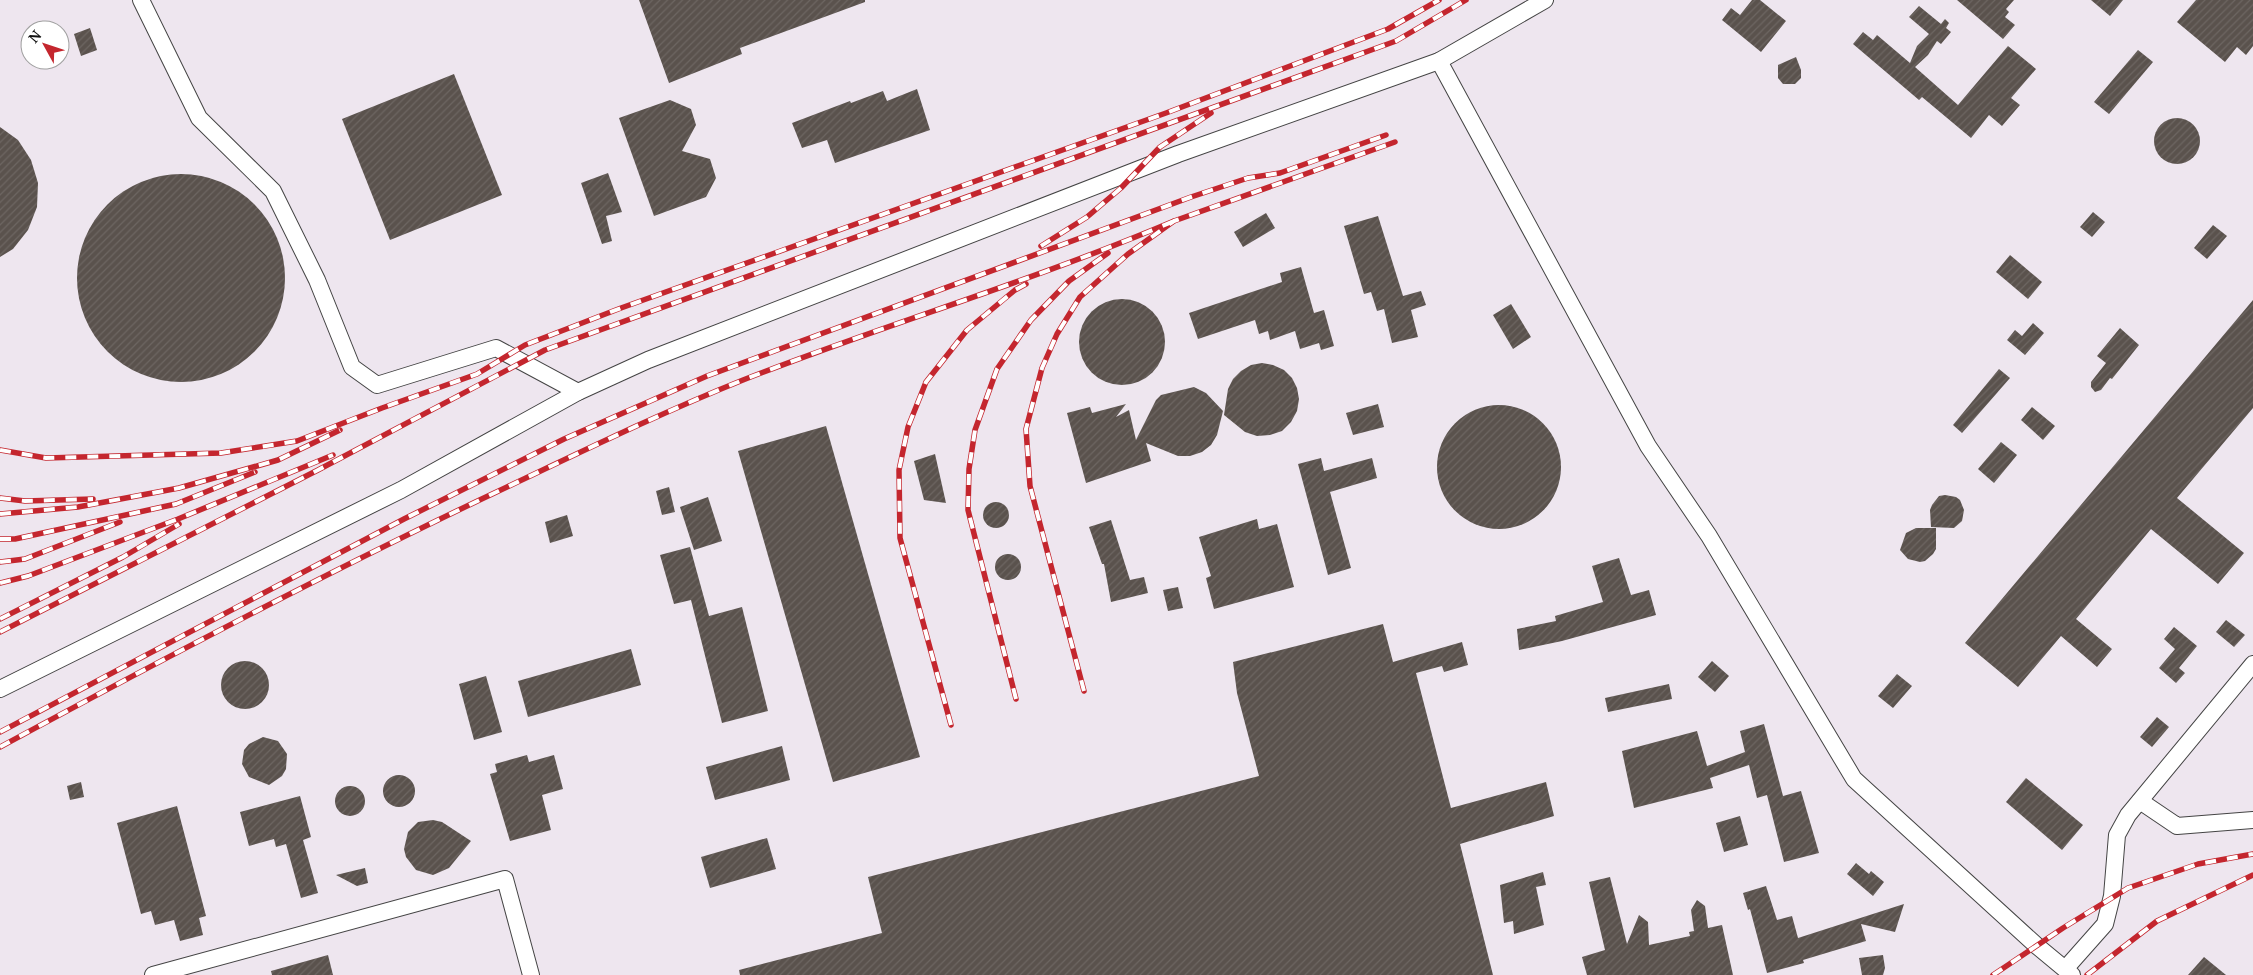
<svg xmlns="http://www.w3.org/2000/svg" width="2253" height="975" viewBox="0 0 2253 975" font-family="'Noto Serif',serif">
<defs>
<pattern id="building-hatch" width="6" height="6" patternUnits="userSpaceOnUse" patternTransform="scale(1.25)"><rect width="6" height="6" fill="#5a524d"/><path d="M-1 1l2-2M0 6l6-6M5 7l2-2" fill="none" stroke="#6d6662"/></pattern>
</defs>
<rect width="100%" height="100%" fill="#fffdf5"/>
<path fill="#eee6ef" fill-rule="evenodd" d="M0,0H2253V975H0ZM30,30H60V60H30Z"/>
<g fill="url(#building-hatch)">
<polygon points="639,0 865,0 865,2 740,48 742,54 669,83"/>
<polygon points="1752,0 1760,0 1786,21 1761,52 1722,20 1731,8 1740,15"/>
<polygon points="1957,0 2014,0 2006,9 2009,12 2005,17 2015,25 2003,39"/>
<polygon points="2091,0 2123,0 2110,16"/>
<polygon points="2196,0 2253,0 2253,46 2246,55 2237,47 2225,62 2177,22"/>
<polygon points="1919,6 1941,24 1945,19 1949,23 1946,28 1951,32 1941,44 1937,41 1928,55 1915,67 1958,105 2008,46 2036,69 2011,98 2020,105 2002,126 1989,115 1971,138 1922,97 1919,100 1853,44 1863,32 1873,40 1877,35 1910,63 1917,46 1929,34 1909,17"/>
<polygon points="90,28 97,50 81,56 74,34"/>
<polygon points="2138,50 2153,62 2109,114 2094,102"/>
<polygon points="1796,57 1801,70 1801,78 1795,84 1783,84 1778,78 1778,65"/>
<polygon points="454,74 502,195 390,240 342,119"/>
<polygon points="917,89 930,130 835,163 827,140 802,148 792,123 850,101 851,103 883,91 887,101"/>
<polygon points="670,100 691,109 696,125 682,151 710,159 716,178 706,197 654,216 619,118"/>
<circle cx="2177" cy="141" r="23"/>
<polygon points="0,127 18,140 31,160 38,183 37,207 28,230 13,249 0,257"/>
<polygon points="608,173 622,212 606,216 612,241 602,244 581,183"/>
<circle cx="181" cy="278" r="104"/>
<polygon points="2093,212 2105,222 2092,237 2080,227"/>
<polygon points="1266,213 1275,228 1243,247 1234,232"/>
<polygon points="1378,216 1403,296 1421,291 1426,305 1411,310 1418,337 1392,343 1384,309 1377,311 1371,292 1364,294 1344,226"/>
<polygon points="2213,225 2227,236 2207,259 2194,248"/>
<polygon points="2010,255 2042,282 2028,299 1996,272"/>
<polygon points="1301,267 1314,313 1324,310 1334,346 1321,350 1319,343 1300,349 1295,331 1270,340 1268,331 1259,334 1255,320 1198,339 1189,313 1282,282 1280,273"/>
<circle cx="1122" cy="342" r="43"/>
<polygon points="2253,300 2253,408 2177,498 2244,553 2218,584 2151,529 2076,619 2112,649 2097,667 2061,636 2018,687 1965,643"/>
<polygon points="1511,304 1531,337 1513,349 1493,315"/>
<polygon points="2033,323 2044,333 2025,355 2007,340 2015,330 2022,336"/>
<polygon points="2120,328 2139,345 2112,379 2110,378 2101,390 2095,392 2091,387 2091,382 2106,363 2097,356"/>
<polygon points="1262,363 1273,365 1284,370 1292,378 1297,388 1299,399 1297,411 1291,422 1282,431 1270,435 1257,436 1245,432 1224,415 1228,389 1233,379 1241,371 1251,365"/>
<polygon points="1999,369 2010,378 1962,433 1953,425"/>
<polygon points="1194,387 1206,393 1223,411 1217,435 1211,445 1202,452 1190,456 1178,456 1146,443 1151,461 1086,483 1067,413 1090,407 1092,413 1126,404 1116,417 1129,410 1136,440 1156,400 1161,395"/>
<polygon points="1378,404 1384,427 1353,435 1346,413"/>
<circle cx="1499" cy="467" r="62"/>
<polygon points="2032,407 2055,426 2043,440 2021,420"/>
<polygon points="826,426 920,757 833,782 738,451"/>
<polygon points="2001,442 2017,455 1994,483 1978,469"/>
<polygon points="935,454 946,503 924,500 914,461"/>
<polygon points="1321,458 1324,471 1372,458 1377,478 1330,492 1351,568 1328,575 1298,464"/>
<polygon points="669,487 675,512 662,515 656,491"/>
<polygon points="1945,495 1956,497 1960,500 1964,510 1962,521 1954,528 1931,527 1930,510 1932,505 1939,496"/>
<polygon points="708,497 722,541 694,550 680,507"/>
<circle cx="996" cy="515" r="13"/>
<polygon points="567,515 573,536 550,543 545,522"/>
<polygon points="1257,519 1259,529 1277,524 1294,587 1214,609 1206,578 1211,576 1199,537"/>
<polygon points="1111,520 1130,580 1144,577 1148,593 1111,602 1104,564 1102,564 1089,527"/>
<polygon points="1916,528 1936,528 1936,549 1933,554 1925,561 1920,562 1908,559 1900,550 1906,533"/>
<polygon points="690,547 709,616 742,607 768,711 722,723 691,600 674,604 660,555"/>
<circle cx="1008" cy="567" r="13"/>
<polygon points="1619,558 1631,595 1649,590 1656,615 1562,641 1519,650 1517,629 1556,621 1555,616 1603,602 1592,566"/>
<polygon points="1178,587 1183,608 1168,611 1163,590"/>
<polygon points="2226,620 2245,635 2234,647 2216,632"/>
<polygon points="1383,624 1393,662 1462,642 1468,665 1444,672 1442,666 1416,673 1451,808 1546,782 1554,816 1460,844 1493,975 740,975 739,970 882,933 868,877 1259,776 1237,693 1233,662"/>
<polygon points="2174,627 2197,646 2179,668 2185,673 2176,683 2159,668 2175,649 2164,639"/>
<polygon points="631,649 641,685 528,717 518,681"/>
<polygon points="1712,661 1729,676 1715,692 1698,677"/>
<circle cx="245" cy="685" r="24"/>
<polygon points="1897,674 1912,686 1893,708 1878,696"/>
<polygon points="486,676 502,732 474,740 459,684"/>
<polygon points="1669,684 1672,699 1608,712 1605,698"/>
<polygon points="2157,717 2169,727 2152,747 2140,737"/>
<polygon points="1764,724 1783,796 1801,791 1819,853 1784,862 1767,795 1757,798 1749,765 1710,778 1713,788 1634,808 1622,751 1697,731 1707,766 1745,752 1740,731"/>
<polygon points="263,737 278,741 287,754 286,769 282,776 269,785 249,777 242,764 244,750 249,744"/>
<polygon points="782,746 790,780 715,800 706,767"/>
<polygon points="527,755 529,762 554,755 563,789 542,795 551,830 510,841 490,774 497,772 495,764"/>
<circle cx="399" cy="791" r="16"/>
<polygon points="2026,778 2083,825 2062,850 2006,802"/>
<polygon points="81,782 84,797 70,800 67,786"/>
<circle cx="350" cy="801" r="15"/>
<polygon points="300,796 311,837 303,840 318,893 301,898 286,844 276,847 274,839 249,846 240,812"/>
<polygon points="177,806 206,916 199,918 203,935 180,941 174,920 155,925 151,911 141,914 117,823"/>
<polygon points="1740,816 1748,845 1724,852 1716,823"/>
<polygon points="433,820 442,822 471,841 449,868 433,875 416,870 406,857 404,849 408,832 418,822"/>
<polygon points="767,838 776,869 710,888 701,857"/>
<polygon points="1856,863 1869,874 1871,871 1884,882 1873,896 1847,874"/>
<polygon points="365,868 368,883 357,886 336,875"/>
<polygon points="1543,872 1546,885 1536,887 1544,925 1514,934 1513,921 1504,923 1500,885"/>
<polygon points="1610,877 1627,944 1639,915 1648,922 1649,945 1690,936 1689,932 1694,931 1691,910 1697,900 1705,906 1708,928 1722,925 1733,975 1587,975 1582,957 1605,950 1589,882"/>
<polygon points="1766,886 1777,920 1792,916 1798,938 1904,904 1895,932 1861,924 1866,941 1803,960 1804,963 1767,973 1750,909 1748,910 1743,893"/>
<polygon points="328,955 333,975 272,975 271,971"/>
<polygon points="1883,955 1885,968 1883,975 1862,975 1859,958"/>
<polygon points="2204,957 2226,975 2188,975"/>
</g>
<g fill="none" stroke-linecap="round" stroke-linejoin="round">
<defs>
<g id="minor">
<polyline points="141,0 199,118 273,191 317,280 352,367 377,385 496,348 578,392"/>
<polyline points="1439,61 1648,446 1709,536 1854,779 2037,946 2072,975"/>
<polyline points="0,689 401,490 578,392 648,360 1178,154 1439,61 1545,0"/>
<polyline points="2140,801 2177,826 2253,820"/>
<polyline points="2066,968 2105,924 2112,896 2117,835 2128,815 2253,664"/>
<polyline points="153,975 505,879 531,975"/>
</g>
</defs>
<use href="#minor" stroke="#444" stroke-width="18"/>
<use href="#minor" stroke="#fff" stroke-width="16"/>
<defs>
<g id="rail">
<polyline points="1041,246 1087,217 1121,188 1160,147 1211,113"/>
<polyline points="0,450 46,458 221,453 297,441 382,408 477,374 525,345 621,308 1166,113 1388,29 1439,0"/>
<polyline points="0,498 25,501 93,499"/>
<polyline points="0,514 78,507 179,488 278,460 340,430"/>
<polyline points="0,539 15,539 176,504 255,472"/>
<polyline points="0,562 25,559 120,522"/>
<polyline points="0,583 28,576 178,519 333,455"/>
<polyline points="0,619 123,557 179,524"/>
<polyline points="0,632 318,470 545,350 1396,41 1466,0"/>
<polyline points="1084,691 1030,486 1026,429 1042,368 1057,334 1080,297 1128,254 1174,221 1395,142"/>
<polyline points="1016,699 968,510 969,469 975,430 997,369 1031,320 1069,281 1108,253"/>
<polyline points="951,725 900,538 899,470 908,427 926,382 967,330 1015,290 1026,284"/>
<polyline points="0,732 404,519 564,439 707,376 1191,197 1248,178 1280,173 1386,135"/>
<path d="M0,747C167,657 335,568 507,487C585,450 663,412 743,380C886,324 1033,281 1174,221"/>
<polyline points="1993,975 2063,928 2128,888 2198,864 2253,854"/>
<polyline points="2087,975 2157,921 2253,875"/>
</g>
</defs>
<use href="#rail" stroke="#c4262e" stroke-width="5.5"/>
<use href="#rail" stroke="#fff" stroke-width="4" stroke-dasharray="11" stroke-linecap="butt"/>
</g>
<g transform="translate(45 45) rotate(310)"><circle r="24" fill="#ffffff" stroke="#a0a0a0"/>
<path d="M0-4L9 19L0 12L-9 19Z" fill="#c4262e"/>
<text y="-8" font-size="14" font-weight="bold" text-anchor="middle" fill="#111111">N</text>
</g>
</svg>
